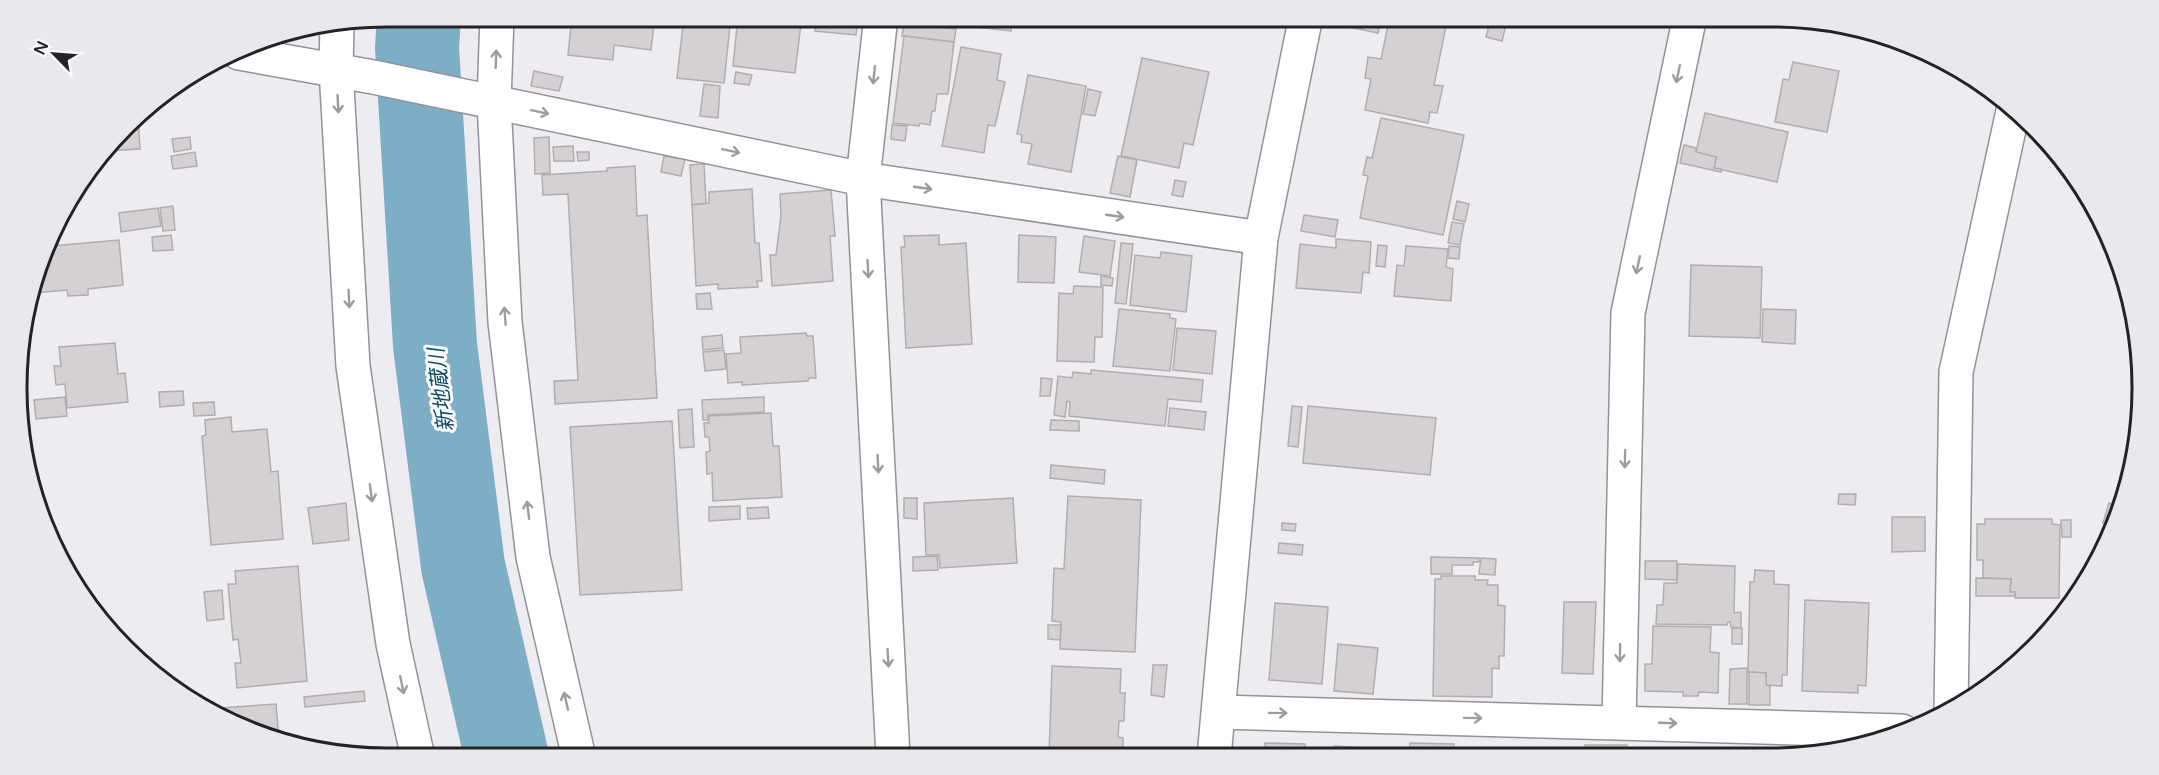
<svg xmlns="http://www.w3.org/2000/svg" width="2159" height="775" viewBox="0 0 2159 775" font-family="'Varela Round','Noto Sans JP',sans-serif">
<rect width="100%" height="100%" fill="#edecf0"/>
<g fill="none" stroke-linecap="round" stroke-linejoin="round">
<polyline stroke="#7eadc6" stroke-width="84" points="419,16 417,48 435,345 463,566 507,758"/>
</g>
<g fill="#d5d1d3" stroke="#b1adaf" stroke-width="1.5">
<polygon points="572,16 655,16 651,50 614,45 613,60 568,55"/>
<polygon points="684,16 731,16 724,83 677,78"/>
<polygon points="738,16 802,16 795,73 733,66"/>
<polygon points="817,16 858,16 856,35 815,31"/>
<polygon points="903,16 948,16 948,23 902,18"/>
<polygon points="948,16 1013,16 1011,31 948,24"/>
<polygon points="1346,16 1382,16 1378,33 1344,26"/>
<polygon points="1390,16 1401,16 1446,26 1434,85 1443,86 1437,113 1430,112 1428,123 1365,110 1371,79 1365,78 1368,57 1381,59"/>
<polygon points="1491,18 1507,21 1502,41 1486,37"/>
<polygon points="904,23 956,29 954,42 902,36"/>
<polygon points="904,36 954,42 948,94 937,94 935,111 932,111 930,125 920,123 919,126 893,123"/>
<polygon points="961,47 1001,54 997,80 1005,82 995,126 988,125 984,153 942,146"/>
<polygon points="1142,58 1209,72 1193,145 1184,143 1179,168 1121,156"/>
<polygon points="1793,62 1839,71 1827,132 1775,122 1783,79 1789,80"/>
<polygon points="534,71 563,77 559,91 531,86"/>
<polygon points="736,72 752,75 749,85 734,83"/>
<polygon points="1028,75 1086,86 1071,172 1028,164 1032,144 1021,142 1022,135 1017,134"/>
<polygon points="704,84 720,86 718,118 700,116"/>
<polygon points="1088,89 1101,92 1095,116 1083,114"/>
<polygon points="1705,113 1788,132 1777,182 1714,168 1716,157 1696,152"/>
<polygon points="138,115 140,149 108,151"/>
<polygon points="1381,118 1464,135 1443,235 1360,218 1368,176 1363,175 1367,157 1372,158"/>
<polygon points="892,125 907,126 905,141 891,139"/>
<polygon points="190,137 191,149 174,152 172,139"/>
<polygon points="549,137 550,173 535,174 534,138"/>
<polygon points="1684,145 1696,148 1696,152 1716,157 1714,168 1721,169 1721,172 1680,163"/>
<polygon points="573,146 574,161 554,161 553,147"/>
<polygon points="195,152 197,166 173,169 171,156"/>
<polygon points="577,152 589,152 589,160 578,161"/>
<polygon points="664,156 685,159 681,176 661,172"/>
<polygon points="1118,156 1137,160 1130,197 1110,193"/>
<polygon points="704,164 706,203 692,205 690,165"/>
<polygon points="635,166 637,216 647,215 657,398 555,404 554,381 578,380 568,194 543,195 542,175 607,171 607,168"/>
<polygon points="1175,180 1186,182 1183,197 1172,195"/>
<polygon points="752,189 755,243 759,243 762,281 757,281 758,287 718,289 718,284 696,286 692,205 709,203 709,192"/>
<polygon points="831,190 835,236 830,236 833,281 772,286 770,255 776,255 781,216 780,194"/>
<polygon points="1457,201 1469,204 1465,222 1453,219"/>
<polygon points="173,206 175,230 163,231 160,208"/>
<polygon points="158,208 161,226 121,232 119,213"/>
<polygon points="1304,215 1338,220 1335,237 1301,231"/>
<polygon points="1452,222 1464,224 1460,245 1448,243"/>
<polygon points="171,235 173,250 153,251 152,237"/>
<polygon points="939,235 939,245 966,243 972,344 906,348 901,247 905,247 904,236"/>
<polygon points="1019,235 1056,237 1054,283 1018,282"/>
<polygon points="1084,236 1115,241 1110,276 1079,272"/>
<polygon points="1336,239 1371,242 1369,273 1363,272 1361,293 1296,288 1300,244 1336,248"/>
<polygon points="119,240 123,285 88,289 88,295 68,296 67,290 35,293 51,246"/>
<polygon points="1121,243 1133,244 1126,304 1115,303"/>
<polygon points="1378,245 1387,246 1385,267 1376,266"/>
<polygon points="1406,246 1448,249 1446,267 1453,269 1451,301 1394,296 1397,265 1404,266"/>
<polygon points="1449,246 1460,247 1459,259 1448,258"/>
<polygon points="1161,252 1192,256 1186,312 1130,305 1135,255 1160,258"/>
<polygon points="1691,265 1762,267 1760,338 1689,336"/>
<polygon points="1101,276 1113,278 1112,286 1101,285"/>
<polygon points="1074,286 1103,287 1102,337 1095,337 1094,362 1057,361 1059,293 1073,294"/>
<polygon points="710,293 712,309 697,309 696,294"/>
<polygon points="1119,309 1170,314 1170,318 1176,319 1170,371 1113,366"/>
<polygon points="1763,309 1796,310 1795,344 1762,342"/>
<polygon points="1177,328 1216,331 1212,374 1173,370"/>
<polygon points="806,333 807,336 813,336 816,378 809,378 808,381 742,385 742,382 728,383 726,354 741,353 740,337"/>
<polygon points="722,335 723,348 703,350 702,337"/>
<polygon points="115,343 118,374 125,373 128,402 67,408 65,384 56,385 54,366 61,366 59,347"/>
<polygon points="724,350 726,369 705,371 703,352"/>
<polygon points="1091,370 1203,380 1201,402 1168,399 1165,426 1069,416 1070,402 1067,401 1065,417 1054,415 1058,376 1072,378 1073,372 1091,374"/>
<polygon points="1041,378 1052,379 1050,396 1040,396"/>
<polygon points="183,391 184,405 160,407 159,392"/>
<polygon points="65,397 67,416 36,419 34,400"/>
<polygon points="764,397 764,412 708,415 708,420 703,420 702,400"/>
<polygon points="214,402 215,415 194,416 193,403"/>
<polygon points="1292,406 1302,407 1298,447 1288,446"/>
<polygon points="1308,406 1436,418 1430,475 1303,463"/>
<polygon points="1170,408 1206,412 1204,430 1168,426"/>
<polygon points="692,409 694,447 680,448 678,410"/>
<polygon points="771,413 773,446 779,446 782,497 713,501 712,473 707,474 706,452 710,451 709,437 705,437 704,423 709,423 709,416"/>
<polygon points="231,417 232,432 267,429 271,472 278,471 283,539 211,545 202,436 206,435 205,420"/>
<polygon points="1051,420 1079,421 1079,431 1050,430"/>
<polygon points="672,421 682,590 580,595 570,427"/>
<polygon points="1051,465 1105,470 1104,484 1050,478"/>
<polygon points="2121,491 2126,492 2101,551 2109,525 2103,523 2109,503 2116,506"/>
<polygon points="1839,494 1856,494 1855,505 1838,504"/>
<polygon points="1068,496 1141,500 1135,652 1060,649 1061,622 1052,621 1054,568 1064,569"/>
<polygon points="904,498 917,498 917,519 904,518"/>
<polygon points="1013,498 1017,563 940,568 939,555 926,555 924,503"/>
<polygon points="346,503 349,540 313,544 308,508"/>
<polygon points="740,506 740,519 709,521 709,507"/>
<polygon points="768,507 769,518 748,519 747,508"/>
<polygon points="1892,517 1925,517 1925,551 1892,552"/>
<polygon points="1985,519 2052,519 2052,524 2060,525 2059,598 2015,598 2015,592 2010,592 2011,579 1983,578 1983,560 1977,560 1977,524 1985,524"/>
<polygon points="2061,520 2071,520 2071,537 2062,537"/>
<polygon points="1282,523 1296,524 1295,531 1282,530"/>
<polygon points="1279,543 1303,545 1302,555 1278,553"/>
<polygon points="937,556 938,570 913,571 913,557"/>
<polygon points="1431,557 1479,558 1479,562 1473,562 1473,565 1452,565 1452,574 1431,574"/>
<polygon points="1481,558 1496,559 1495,575 1479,574"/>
<polygon points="1645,561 1677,561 1677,580 1645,579"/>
<polygon points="1678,564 1735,566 1734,613 1741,612 1741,628 1731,627 1730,622 1728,622 1727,625 1656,624 1657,605 1663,605 1664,583 1677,583"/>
<polygon points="298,566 307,681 237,688 235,663 241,663 238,639 233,640 228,584 236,584 235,571"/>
<polygon points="1755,570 1774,571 1774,584 1789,585 1787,675 1782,675 1782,686 1766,685 1766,673 1748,672 1750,582 1754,582"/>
<polygon points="1441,576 1475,576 1475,580 1488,580 1487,585 1498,585 1498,605 1505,606 1504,656 1499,656 1499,669 1492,668 1492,697 1433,696 1435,579 1441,579"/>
<polygon points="1976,578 2011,579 2010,592 2015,592 2015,596 1976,596"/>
<polygon points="222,590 224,619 207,621 204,592"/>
<polygon points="1805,600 1869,603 1866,686 1858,685 1858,693 1802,691"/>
<polygon points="1564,602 1596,602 1593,674 1562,673"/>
<polygon points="1275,603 1328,607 1322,684 1269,680"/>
<polygon points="1048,625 1061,625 1060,640 1048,639"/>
<polygon points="1653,626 1711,627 1710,652 1719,653 1718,693 1699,692 1698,696 1683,696 1683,692 1645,691 1645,664 1652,664"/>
<rect x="1732" y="628" width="10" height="16"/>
<polygon points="1338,644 1378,648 1373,694 1334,691"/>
<polygon points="1153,665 1167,665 1164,697 1151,695"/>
<polygon points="1052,666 1121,669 1120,693 1125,693 1124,721 1119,721 1118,737 1123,738 1123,757 1049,757"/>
<polygon points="1747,668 1747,704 1729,704 1730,669"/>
<polygon points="1749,672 1766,673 1766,685 1770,686 1770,705 1749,705"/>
<polygon points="364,691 365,701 305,707 304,697"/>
<polygon points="276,704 279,740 220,711 220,708"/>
<polygon points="1265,743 1305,744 1305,756 1265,757"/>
<polygon points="1410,743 1454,744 1453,756 1410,756"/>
<polygon points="1585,745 1627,745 1627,756 1584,756"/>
<polygon points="1334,746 1368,748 1368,756 1334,756"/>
<polygon points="1486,754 1547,755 1547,756 1486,756"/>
</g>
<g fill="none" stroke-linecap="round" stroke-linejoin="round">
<defs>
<g id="minor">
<polyline points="497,16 494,102 505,322 533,557 579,758"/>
<polyline points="881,16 863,179 893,757"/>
<polyline points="337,25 336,69 353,366 393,644 418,758"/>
<polyline points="239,53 373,77 863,179 1261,238"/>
<polyline points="1951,710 1956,372 2013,111"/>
<polyline points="1219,712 1902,731"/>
<polyline points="1619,722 1628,313 1690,16"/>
<polyline points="1214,757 1261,238 1306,16"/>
</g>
</defs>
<use href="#minor" stroke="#939296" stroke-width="36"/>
<use href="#minor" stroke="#fff" stroke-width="33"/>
</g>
<defs><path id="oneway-shaft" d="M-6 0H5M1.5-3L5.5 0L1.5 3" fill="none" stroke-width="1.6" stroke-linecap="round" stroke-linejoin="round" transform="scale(1.5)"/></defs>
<g stroke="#9c9c9c">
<use href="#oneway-shaft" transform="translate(496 59) rotate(-88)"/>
<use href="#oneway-shaft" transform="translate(1678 74) rotate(102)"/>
<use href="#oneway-shaft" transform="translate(874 75) rotate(96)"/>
<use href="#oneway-shaft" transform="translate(338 104) rotate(87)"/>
<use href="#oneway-shaft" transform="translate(540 112) rotate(12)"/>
<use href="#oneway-shaft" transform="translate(731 151) rotate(12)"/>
<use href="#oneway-shaft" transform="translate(923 188) rotate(8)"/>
<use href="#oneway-shaft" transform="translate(1115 216) rotate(8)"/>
<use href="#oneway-shaft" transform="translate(1638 265) rotate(102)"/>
<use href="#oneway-shaft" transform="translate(868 269) rotate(87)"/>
<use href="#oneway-shaft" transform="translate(349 299) rotate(87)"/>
<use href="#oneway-shaft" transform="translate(505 316) rotate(-94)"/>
<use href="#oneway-shaft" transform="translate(1625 459) rotate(91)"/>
<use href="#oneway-shaft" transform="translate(878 464) rotate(87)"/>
<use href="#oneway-shaft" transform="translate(371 493) rotate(82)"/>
<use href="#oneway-shaft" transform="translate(528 510) rotate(-97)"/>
<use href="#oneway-shaft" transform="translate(1620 653) rotate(91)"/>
<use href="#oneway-shaft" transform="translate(888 658) rotate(87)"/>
<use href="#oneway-shaft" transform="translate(402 685) rotate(78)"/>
<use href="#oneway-shaft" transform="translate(566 701) rotate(-103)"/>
<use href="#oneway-shaft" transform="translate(1278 713) rotate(1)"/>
<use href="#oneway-shaft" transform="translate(1473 718) rotate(1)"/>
<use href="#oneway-shaft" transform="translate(1668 723) rotate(2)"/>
</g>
<g text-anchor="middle" stroke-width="6" stroke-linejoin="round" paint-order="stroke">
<g font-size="21" font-style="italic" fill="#0a4a63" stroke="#faf9fd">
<text transform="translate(441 390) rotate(-97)" y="7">新地蔵川</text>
</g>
</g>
<path d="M0 0H2159V775H0ZM387 27H1772A360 360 0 0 1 2132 387V388A360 360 0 0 1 1772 748H387A360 360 0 0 1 27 388V387A360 360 0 0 1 387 27Z" fill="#e9e8ec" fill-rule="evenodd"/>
<path fill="none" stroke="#232324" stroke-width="3" d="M387 27H1772A360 360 0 0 1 2132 387V388A360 360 0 0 1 1772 748H387A360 360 0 0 1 27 388V387A360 360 0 0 1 387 27Z"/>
<g transform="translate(54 54) rotate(295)" stroke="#faf9fd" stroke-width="4.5" paint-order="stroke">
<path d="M0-4.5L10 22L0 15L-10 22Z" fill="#232324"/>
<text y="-9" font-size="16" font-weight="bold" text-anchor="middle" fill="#232324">N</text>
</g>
</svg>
